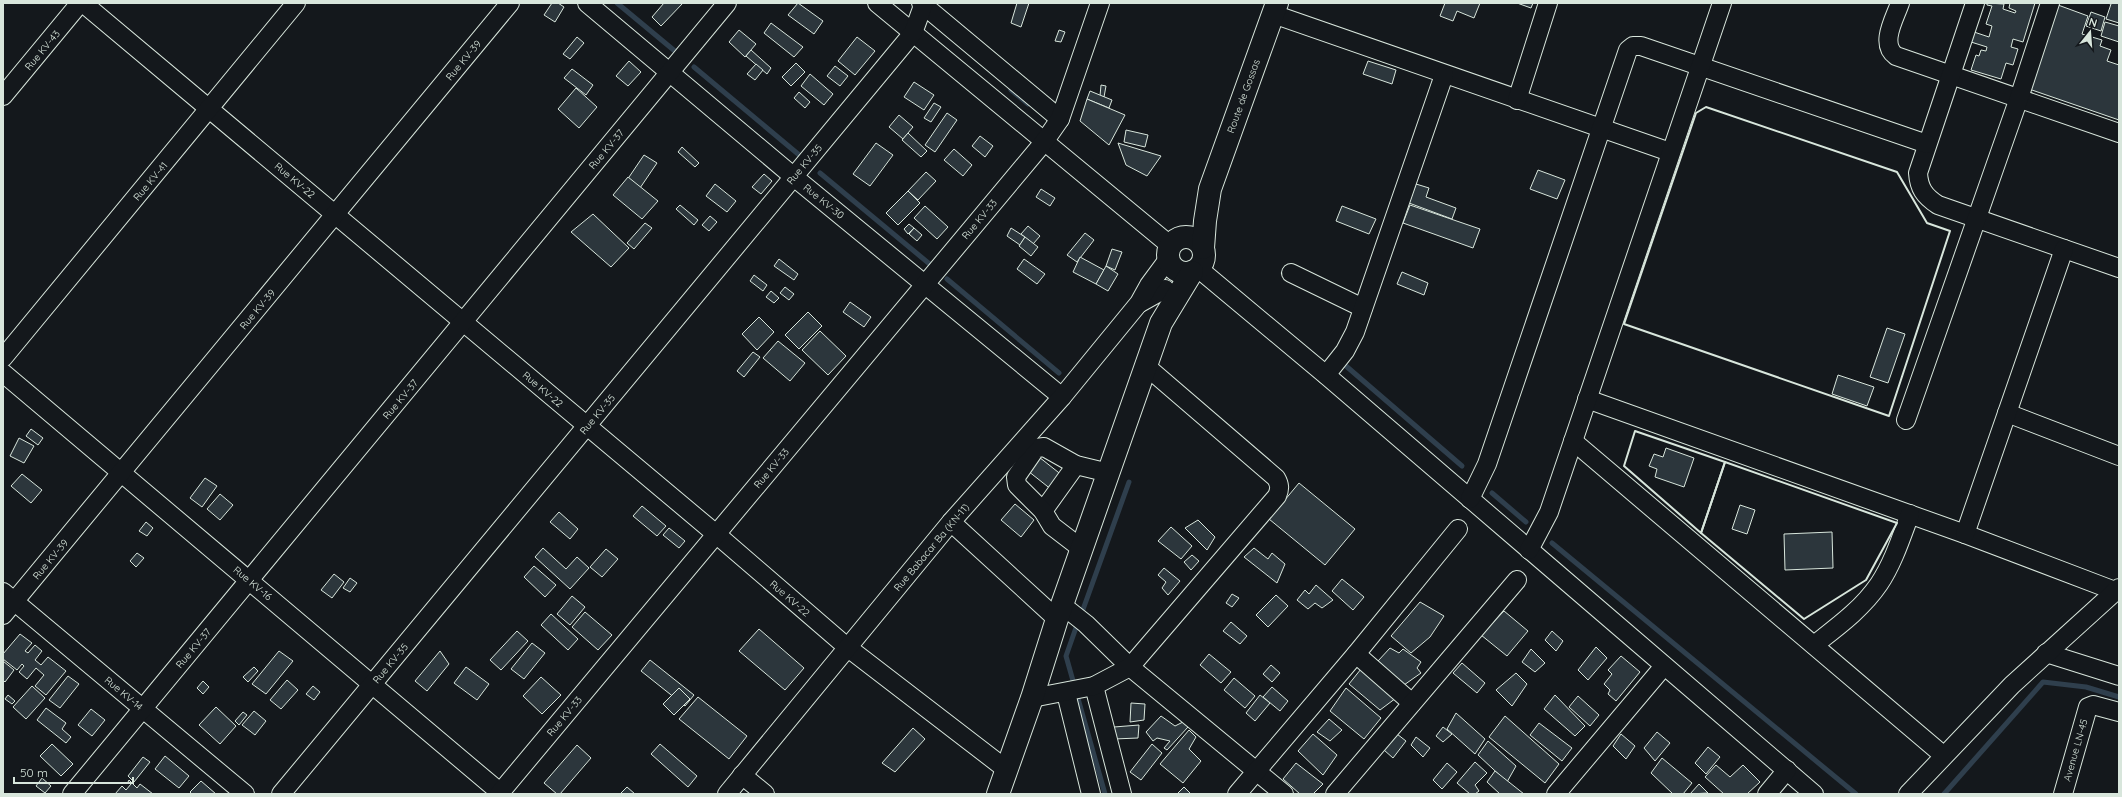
<svg xmlns="http://www.w3.org/2000/svg" width="2122" height="797" viewBox="0 0 2122 797" font-family="Quicksand,sans-serif">
<rect width="100%" height="100%" fill="#14181c"/>
<g fill="none" stroke-linecap="round" stroke-linejoin="round">
<g stroke="#2f3f4d" stroke-width="5">
<polyline points="617,3 676,52"/>
<polyline points="694,67 804,159"/>
<polyline points="1011,90 1028,104"/>
<polyline points="820,173 932,266"/>
<polyline points="947,279 1059,373"/>
<polyline points="1346,366 1462,466"/>
<polyline points="1492,493 1526,522"/>
<polyline points="1552,543 1856,794"/>
<polyline points="1081,615 1129,482"/>
<polyline points="1078,622 1066,656 1105,794"/>
<polyline points="1944,794 2043,682 2086,687 2119,697"/>
</g>
</g>
<g fill="#2c363c" stroke="#d8e6dc">
<polygon points="552,3 558,3 564,7 555,22 544,15"/>
<polygon points="664,3 683,3 661,26 652,17"/>
<polygon points="798,3 823,21 814,34 788,15"/>
<polygon points="1017,3 1029,3 1021,27 1011,23"/>
<polygon points="1445,3 1480,3 1474,18 1457,11 1453,21 1440,16"/>
<polygon points="1517,3 1533,3 1531,8"/>
<polygon points="1987,3 2004,4 2003,9 2015,13 2016,11 2009,8 2010,3 2035,3 2023,42 2013,39 2011,47 2018,49 2013,65 2006,63 2001,79 1971,70 1976,55 1979,56 1981,50 1986,51 1987,47 1971,42 1974,32 1989,37 1992,26 1986,24 1992,6 1987,5"/>
<polygon points="2107,3 2119,3 2119,23 2106,19 2111,4"/>
<polygon points="2058,5 2088,16 2082,34 2102,40 2100,46 2111,50 2107,61 2119,65 2119,120 2029,89"/>
<polygon points="2091,12 2105,17 2101,31 2086,26"/>
<polygon points="2105,22 2119,26 2119,42 2101,36"/>
<polygon points="771,23 803,47 794,57 764,33"/>
<polygon points="739,30 756,44 745,57 729,42"/>
<polygon points="1059,30 1065,32 1061,42 1055,41"/>
<polygon points="577,37 584,43 570,59 563,54"/>
<polygon points="857,37 875,51 855,75 838,61"/>
<polygon points="751,50 771,68 767,74 746,56"/>
<polygon points="629,61 641,72 628,86 616,76"/>
<polygon points="1368,61 1396,70 1392,84 1363,74"/>
<polygon points="796,63 805,72 791,86 782,77"/>
<polygon points="756,64 763,70 755,80 747,74"/>
<polygon points="835,66 848,76 840,86 827,76"/>
<polygon points="572,69 593,85 586,95 564,78"/>
<polygon points="810,74 833,94 824,105 801,86"/>
<polygon points="914,82 934,95 924,110 904,97"/>
<polygon points="1101,85 1106,86 1104,97 1100,96"/>
<polygon points="576,88 597,107 579,128 558,109"/>
<polygon points="1090,91 1112,100 1109,108 1087,99"/>
<polygon points="799,92 810,102 805,108 794,98"/>
<polygon points="1087,99 1125,115 1109,145 1080,121"/>
<polygon points="934,103 941,107 931,122 924,118"/>
<polygon points="947,113 957,120 935,152 925,145"/>
<polygon points="899,115 913,127 903,139 889,127"/>
<polygon points="1126,130 1148,135 1145,147 1124,142"/>
<polygon points="908,133 927,151 921,157 902,140"/>
<polygon points="980,136 993,146 985,157 972,146"/>
<polygon points="876,143 893,155 870,186 853,174"/>
<polygon points="1118,143 1161,156 1147,176 1126,165"/>
<polygon points="682,147 699,163 695,167 678,152"/>
<polygon points="954,149 972,165 963,176 944,160"/>
<polygon points="644,155 657,163 640,188 627,180"/>
<polygon points="1538,170 1565,180 1557,199 1530,189"/>
<polygon points="926,172 936,181 918,200 908,191"/>
<polygon points="764,174 772,181 761,194 752,187"/>
<polygon points="628,177 658,201 642,219 613,195"/>
<polygon points="715,184 736,201 727,212 706,196"/>
<polygon points="1416,184 1429,188 1426,197 1456,208 1452,219 1409,203"/>
<polygon points="1041,189 1055,198 1050,206 1036,197"/>
<polygon points="908,191 920,203 898,225 886,213"/>
<polygon points="680,205 698,220 694,225 676,209"/>
<polygon points="1410,205 1480,229 1473,248 1403,223"/>
<polygon points="925,206 948,227 937,239 914,218"/>
<polygon points="1342,206 1376,219 1369,234 1336,221"/>
<polygon points="593,214 629,248 611,267 571,232"/>
<polygon points="710,216 717,222 709,231 702,225"/>
<polygon points="645,223 652,228 634,249 627,243"/>
<polygon points="909,224 914,228 908,234 904,229"/>
<polygon points="1028,226 1040,236 1033,244 1021,234"/>
<polygon points="914,228 922,235 917,241 909,234"/>
<polygon points="1011,228 1025,237 1020,245 1007,236"/>
<polygon points="1085,233 1094,240 1077,262 1067,255"/>
<polygon points="1025,237 1038,247 1031,256 1019,246"/>
<polygon points="1112,249 1122,252 1115,270 1106,266"/>
<polygon points="1080,257 1104,270 1096,284 1073,272"/>
<polygon points="779,259 798,274 794,280 774,266"/>
<polygon points="1024,259 1045,274 1037,284 1017,269"/>
<polygon points="1106,266 1118,274 1108,291 1096,284"/>
<polygon points="1402,272 1428,283 1424,295 1397,284"/>
<polygon points="754,275 767,285 763,291 750,281"/>
<polygon points="785,287 794,294 789,300 780,293"/>
<polygon points="771,291 779,298 774,303 766,297"/>
<polygon points="850,302 871,317 864,327 843,312"/>
<polygon points="808,312 822,326 799,349 785,335"/>
<polygon points="759,317 774,332 757,350 742,334"/>
<polygon points="1887,328 1905,334 1888,383 1870,377"/>
<polygon points="820,331 846,356 828,375 802,350"/>
<polygon points="778,341 805,363 790,381 763,358"/>
<polygon points="753,352 760,357 744,377 737,371"/>
<polygon points="1838,375 1874,387 1867,406 1832,394"/>
<polygon points="31,429 43,438 38,445 26,436"/>
<polygon points="19,438 34,446 24,463 10,456"/>
<polygon points="1666,448 1694,458 1684,487 1655,477 1657,469 1649,466 1654,454 1663,457"/>
<polygon points="1039,457 1063,476 1052,490 1028,471"/>
<polygon points="22,474 42,490 31,503 11,486"/>
<polygon points="205,478 217,486 202,507 190,498"/>
<polygon points="1299,483 1355,529 1325,565 1269,519"/>
<polygon points="220,494 233,505 220,520 207,509"/>
<polygon points="1015,504 1034,520 1021,537 1001,520"/>
<polygon points="1740,505 1755,510 1747,534 1732,529"/>
<polygon points="642,506 666,526 657,536 633,516"/>
<polygon points="559,512 578,529 570,539 550,522"/>
<polygon points="1198,520 1215,537 1207,550 1185,528"/>
<polygon points="146,522 153,528 147,536 139,531"/>
<polygon points="1171,527 1192,546 1181,559 1158,541"/>
<polygon points="669,528 685,541 679,548 663,535"/>
<polygon points="1832,532 1833,568 1785,570 1784,534"/>
<polygon points="543,548 566,569 577,557 589,568 570,589 535,557"/>
<polygon points="1254,548 1268,559 1272,553 1285,564 1277,583 1244,557"/>
<polygon points="606,549 618,559 602,577 590,567"/>
<polygon points="137,553 144,558 136,567 130,561"/>
<polygon points="1192,555 1199,561 1191,570 1184,562"/>
<polygon points="534,566 556,585 545,597 524,577"/>
<polygon points="1164,568 1180,581 1168,595 1162,588 1166,582 1158,575"/>
<polygon points="334,574 344,582 332,598 321,590"/>
<polygon points="350,578 357,583 350,592 343,588"/>
<polygon points="1342,579 1364,597 1353,610 1332,591"/>
<polygon points="1316,585 1333,600 1322,608 1315,603 1308,609 1297,600 1305,590 1309,594"/>
<polygon points="1232,594 1239,598 1232,607 1226,603"/>
<polygon points="1276,595 1288,606 1268,627 1256,615"/>
<polygon points="572,596 585,607 570,625 557,614"/>
<polygon points="1420,602 1444,616 1430,637 1411,653 1391,636"/>
<polygon points="1504,611 1528,631 1507,656 1481,635"/>
<polygon points="585,612 612,635 598,650 572,627"/>
<polygon points="551,614 578,639 568,650 541,625"/>
<polygon points="1231,622 1247,636 1240,644 1223,631"/>
<polygon points="759,629 804,668 785,690 739,651"/>
<polygon points="517,631 528,641 501,670 490,660"/>
<polygon points="1552,631 1563,641 1556,651 1545,640"/>
<polygon points="20,634 32,643 25,651 28,653 35,645 42,651 35,660 41,665 48,657 66,671 46,695 35,686 44,675 36,668 27,679 19,672 24,666 22,664 17,670 3,659 3,654"/>
<polygon points="532,643 545,653 524,679 511,669"/>
<polygon points="1596,647 1607,658 1588,680 1578,670"/>
<polygon points="1390,648 1399,653 1403,649 1421,662 1417,668 1421,673 1404,685 1378,661"/>
<polygon points="1531,649 1545,663 1535,672 1522,662"/>
<polygon points="279,651 293,661 266,694 252,684"/>
<polygon points="440,651 449,664 427,691 415,681"/>
<polygon points="1209,654 1231,672 1221,683 1200,665"/>
<polygon points="1621,656 1640,672 1616,701 1608,694 1610,690 1604,684 1612,674 1608,670"/>
<polygon points="650,660 694,695 685,706 641,671"/>
<polygon points="3,661 14,670 5,682 3,680"/>
<polygon points="1462,663 1485,683 1477,693 1453,673"/>
<polygon points="1271,665 1280,673 1272,682 1263,674"/>
<polygon points="254,667 258,671 248,682 243,677"/>
<polygon points="466,667 489,684 477,700 454,683"/>
<polygon points="1361,669 1396,698 1380,710 1349,684"/>
<polygon points="1516,673 1527,684 1512,706 1496,690"/>
<polygon points="68,676 79,684 60,708 49,700"/>
<polygon points="541,677 561,695 542,714 523,696"/>
<polygon points="1234,678 1255,696 1245,708 1224,690"/>
<polygon points="287,680 298,690 281,709 270,700"/>
<polygon points="203,681 209,687 203,694 197,688"/>
<polygon points="32,686 45,698 26,719 13,707"/>
<polygon points="313,686 320,692 314,700 306,694"/>
<polygon points="1272,687 1288,701 1280,711 1263,697"/>
<polygon points="679,688 690,699 674,715 663,704"/>
<polygon points="1346,688 1381,718 1364,739 1330,711"/>
<polygon points="8,695 15,701 12,704 5,699"/>
<polygon points="1260,695 1270,703 1255,721 1246,713"/>
<polygon points="1555,695 1585,726 1575,736 1544,709"/>
<polygon points="1578,696 1599,715 1590,726 1569,707"/>
<polygon points="698,697 747,736 729,759 679,719"/>
<polygon points="1131,703 1145,704 1144,720 1130,722"/>
<polygon points="216,707 236,726 220,744 199,725"/>
<polygon points="46,708 66,723 62,729 71,737 66,743 37,720"/>
<polygon points="91,709 105,720 92,736 78,725"/>
<polygon points="254,711 266,721 255,735 242,725"/>
<polygon points="243,712 247,715 239,725 235,721"/>
<polygon points="1456,713 1485,739 1475,754 1447,729"/>
<polygon points="1161,716 1175,726 1183,722 1188,727 1167,750 1164,748 1170,741 1157,738 1153,741 1146,732"/>
<polygon points="1505,716 1559,764 1545,783 1489,737"/>
<polygon points="1329,719 1342,730 1330,741 1317,732"/>
<polygon points="1539,723 1572,748 1562,761 1530,735"/>
<polygon points="1139,725 1138,738 1114,739 1114,727"/>
<polygon points="1443,727 1452,734 1443,742 1436,736"/>
<polygon points="913,728 925,739 895,772 882,763"/>
<polygon points="1189,730 1196,737 1189,749 1201,761 1183,783 1160,764"/>
<polygon points="1657,732 1670,743 1655,761 1644,748"/>
<polygon points="1313,734 1337,755 1323,775 1298,751"/>
<polygon points="1397,734 1406,741 1393,758 1384,750"/>
<polygon points="1621,734 1635,746 1626,759 1613,746"/>
<polygon points="1416,737 1430,748 1423,757 1411,745"/>
<polygon points="1488,741 1516,766 1507,782 1478,755"/>
<polygon points="52,744 73,764 61,776 40,756"/>
<polygon points="660,744 697,776 688,787 651,754"/>
<polygon points="1152,744 1162,753 1141,780 1130,772"/>
<polygon points="577,745 591,758 560,794 557,794 544,783"/>
<polygon points="1708,747 1720,757 1706,774 1695,763"/>
<polygon points="165,756 189,776 179,788 155,769"/>
<polygon points="143,757 150,762 134,782 128,776"/>
<polygon points="1662,758 1692,783 1683,794 1673,794 1651,773"/>
<polygon points="1475,762 1487,773 1475,785 1479,791 1475,794 1470,794 1457,783"/>
<polygon points="1296,763 1323,784 1313,794 1300,794 1283,779"/>
<polygon points="1447,763 1457,772 1442,789 1433,780"/>
<polygon points="1716,765 1730,777 1743,765 1760,782 1747,794 1724,794 1705,777"/>
<polygon points="1495,771 1524,794 1500,794 1487,782"/>
<polygon points="42,778 51,786 45,793 36,786"/>
<polygon points="129,780 137,788 140,784 153,794 115,794 122,786 126,790 131,784 128,782"/>
<polygon points="201,781 216,794 192,794 190,792"/>
<polygon points="1699,784 1708,793 1690,794"/>
<polygon points="627,787 635,794 620,794"/>
<polygon points="1184,787 1191,794 1177,794"/>
</g>
<g fill="none" stroke-linecap="round" stroke-linejoin="round">
<defs>
<g id="minor">
<polyline points="83,3 716,534 847,647 1007,770"/>
<polyline points="587,3 794,177 1062,397"/>
<polyline points="877,3 1171,246"/>
<polyline points="921,3 1060,119"/>
<path d="M1900,3C1895,18 1879,44 1896,56L2119,133"/>
<path d="M1975,3L1918,173C1919,188 1924,196 1938,205L2119,268"/>
<polyline points="1273,14 1670,152"/>
<polyline points="3,96 80,3"/>
<polyline points="1517,100 1548,3"/>
<polyline points="1199,269 1326,375 1814,794"/>
<polyline points="1291,273 1363,308"/>
<polyline points="1140,303 1165,289"/>
<polyline points="3,358 296,3"/>
<polyline points="3,373 502,794"/>
<polyline points="1326,375 1345,351 1355,332 1444,75"/>
<polyline points="1587,399 1965,534 2115,591"/>
<polyline points="2007,413 2119,456"/>
<polyline points="1906,420 2019,98 2050,3"/>
<polyline points="1573,441 1943,755"/>
<polyline points="1470,499 1487,464 1628,50 1633,46 1641,46 1927,144"/>
<polyline points="1043,511 1076,465"/>
<polyline points="951,522 1057,619"/>
<polyline points="1965,534 2064,249"/>
<polyline points="1082,549 1052,526 1043,511 1017,485 1016,477 1036,448 1044,447 1076,465 1109,473"/>
<polyline points="1529,550 1549,512 1722,3"/>
<polyline points="3,592 245,794"/>
<polyline points="1062,605 1086,624 1130,667 1284,794"/>
<polyline points="3,615 510,3"/>
<path d="M1814,645C1837,627 1862,609 1879,584C1893,563 1901,538 1910,514"/>
<polyline points="2046,653 2119,676"/>
<polyline points="1356,654 1412,703"/>
<polyline points="1094,686 1122,794"/>
<polyline points="1066,693 1091,794"/>
<path d="M1032,698L1094,686L1130,667L1277,496C1280,489 1280,485 1276,478L1147,367"/>
<polyline points="742,775 765,794"/>
<polyline points="72,794 727,3"/>
<polyline points="281,794 913,33 924,3"/>
<polyline points="499,794 1044,142 1060,119 1100,3"/>
<polyline points="727,794 951,522 1062,397 1139,303 1149,285 1169,258"/>
<polyline points="1237,794 1356,654 1458,529"/>
<polyline points="1335,794 1517,580"/>
<polyline points="1556,794 1664,666"/>
<polyline points="1767,794 1787,770"/>
<polyline points="1908,794 2012,685 2119,588"/>
<polyline points="2063,794 2088,707 2093,705 2119,712"/>
</g>
<g id="major">
<circle cx="1186" cy="255" r="18"/>
<polyline points="1203,248 1205,221 1210,189 1277,3"/>
<polyline points="998,794 1032,698 1057,619 1161,323 1192,272"/>
</g>
</defs>
<use href="#minor" stroke="#d8e6dc" stroke-width="20"/>
<use href="#major" stroke="#d8e6dc" stroke-width="24"/>
<use href="#minor" stroke="#14181c" stroke-width="18"/>
<use href="#major" stroke="#14181c" stroke-width="22"/>
<g stroke="#d8e6dc" stroke-width="2">
<polygon points="1706,107 1897,172 1927,223 1950,231 1889,416 1624,324 1696,113"/>
<polygon points="1635,431 1725,462 1701,533 1624,466"/>
<polygon points="1725,462 1897,523 1866,580 1804,619 1701,533"/>
</g>
</g>
<g text-anchor="middle" stroke-width="3" stroke-linejoin="round" paint-order="stroke">
<g font-size="10" fill="#d8e6dc" stroke="#14181c">
<text transform="translate(42 50) rotate(-50)" y="4">Rue KV-43</text>
<text transform="translate(463 60) rotate(-50)" y="4">Rue KV-39</text>
<text transform="translate(1243 96) rotate(-70)" y="4">Route de Gossas</text>
<text transform="translate(606 149) rotate(-50)" y="4">Rue KV-37</text>
<text transform="translate(804 164) rotate(-50)" y="4">Rue KV-35</text>
<text transform="translate(295 180) rotate(40)" y="4">Rue KV-22</text>
<text transform="translate(150 181) rotate(-50)" y="4">Rue KV-41</text>
<text transform="translate(824 201) rotate(39)" y="4">Rue KV-30</text>
<text transform="translate(979 219) rotate(-50)" y="4">Rue KV-33</text>
<text transform="translate(257 309) rotate(-50)" y="4">Rue KV-39</text>
<text transform="translate(543 389) rotate(40)" y="4">Rue KV-22</text>
<text transform="translate(400 399) rotate(-50)" y="4">Rue KV-37</text>
<text transform="translate(597 414) rotate(-50)" y="4">Rue KV-35</text>
<text transform="translate(771 468) rotate(-50)" y="4">Rue KV-33</text>
<text transform="translate(931 547) rotate(-50)" y="4">Rue Babacar Ba (KN-11)</text>
<text transform="translate(50 559) rotate(-50)" y="4">Rue KV-39</text>
<text transform="translate(253 583) rotate(40)" y="4">Rue KV-16</text>
<text transform="translate(790 598) rotate(41)" y="4">Rue KV-22</text>
<text transform="translate(193 648) rotate(-50)" y="4">Rue KV-37</text>
<text transform="translate(390 663) rotate(-50)" y="4">Rue KV-35</text>
<text transform="translate(124 693) rotate(40)" y="4">Rue KV-14</text>
<text transform="translate(564 716) rotate(-50)" y="4">Rue KV-33</text>
<text transform="translate(2075 750) rotate(-74)" y="4">Avenue LN-45</text>
</g>
</g>
<rect width="2122" height="797" fill="none" stroke="#d8e6dc" stroke-width="8"/>
<g transform="translate(2090 32) rotate(17)" stroke="#14181c" stroke-width="3" paint-order="stroke">
<path d="M0-3L7 15L0 10L-7 15Z" fill="#d8e6dc"/>
<text y="-6" font-size="11" font-weight="bold" text-anchor="middle" fill="#d8e6dc">N</text>
</g>
<path d="M14 777v6h119v-6" fill="none" stroke="#d8e6dc" stroke-width="2"/>
<text x="20" y="777" font-size="12" fill="#d8e6dc" stroke="#14181c" stroke-width="3" paint-order="stroke">50 m</text>
</svg>
